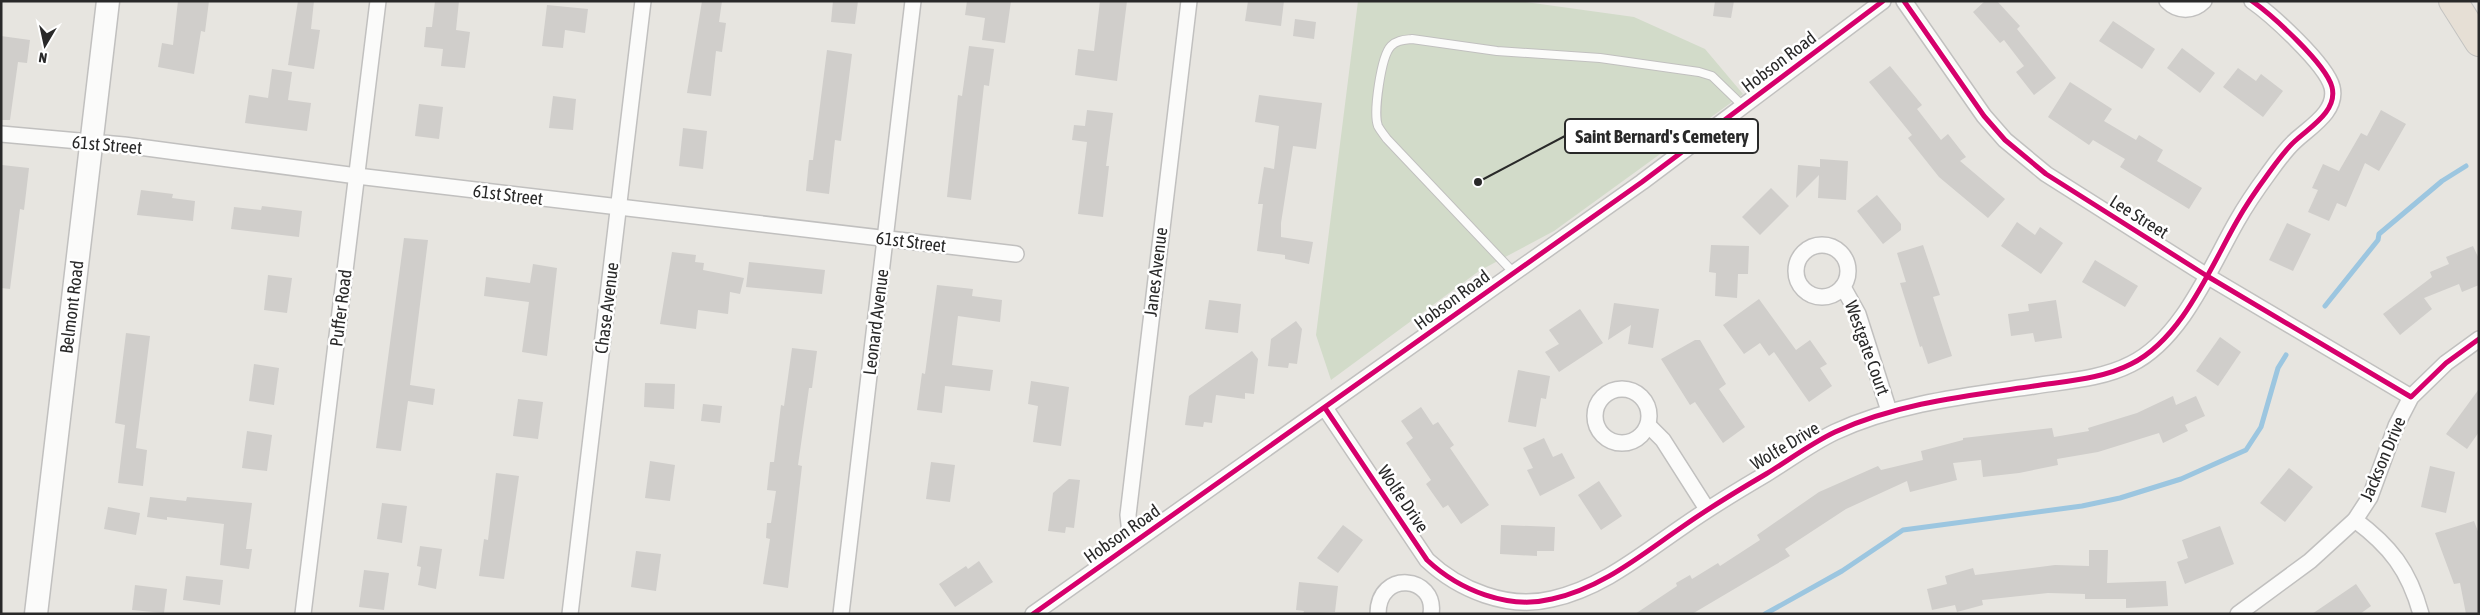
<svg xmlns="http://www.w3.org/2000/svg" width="2480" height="615" viewBox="0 0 2480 615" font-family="'Asap Condensed',sans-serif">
<rect width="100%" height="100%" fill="#e7e5e0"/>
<polygon fill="#d2dbc9" points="1358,1 1519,1 1634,17 1705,49 1743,94 1554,231 1479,271 1331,380 1316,335"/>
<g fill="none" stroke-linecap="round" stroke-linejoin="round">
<g stroke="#9cc6e0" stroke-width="5">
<polyline points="2325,306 2378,240 2379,234 2442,181 2466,166"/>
<polyline points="1765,614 1842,571 1903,530 2082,506 2120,498 2181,479 2246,450 2261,427 2278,368 2286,355"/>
</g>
</g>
<g fill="#d0cecb">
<polygon points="178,1 209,1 205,32 201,31 194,74 158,67 162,43 173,45"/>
<polygon points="298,1 314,1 311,29 320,30 314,69 288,65"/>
<polygon points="435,1 459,1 456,30 470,32 465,68 441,66 443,49 424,47 426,27 432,27"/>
<polygon points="702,1 722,1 719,22 726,23 722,52 716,51 711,96 687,93"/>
<polygon points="833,1 858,1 855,24 831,22"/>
<polygon points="967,1 1011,1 1005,43 982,40 985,18 965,15"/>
<polygon points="1100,1 1127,1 1117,81 1075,75 1078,49 1094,51"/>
<polygon points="1248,1 1284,1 1281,26 1245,21"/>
<polygon points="1715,1 1734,1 1731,18 1713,16"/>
<polygon points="1985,1 1997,1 2020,26 2017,29 2056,78 2034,95 2016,72 2024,66 2004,40 2000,43 1973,12"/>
<polygon points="547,5 588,9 585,33 565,30 563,48 542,46"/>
<polygon points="1295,19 1316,22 1314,39 1293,36"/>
<polygon points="2113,21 2155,49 2142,69 2099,41"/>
<polygon points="1,36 30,40 27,63 18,62 10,120 1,120"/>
<polygon points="969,46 994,49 989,86 984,85 971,200 947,197 958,95 962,96"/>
<polygon points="2182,48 2215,73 2200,93 2167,68"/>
<polygon points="827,50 852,54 841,141 835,140 829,194 806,191 809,160 813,160"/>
<polygon points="1890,66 1922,105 1917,109 1941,140 1948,134 1966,157 1960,161 2005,199 1988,218 1939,177 1908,138 1912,135 1869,82"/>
<polygon points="2238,68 2256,81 2261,74 2283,91 2263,117 2223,87"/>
<polygon points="272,69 292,72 288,100 311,103 307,131 245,123 249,95 268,98"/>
<polygon points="2070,82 2112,109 2104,121 2136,140 2139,135 2163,150 2157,161 2202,188 2189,209 2120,167 2125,159 2093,140 2089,145 2048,117"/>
<polygon points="1259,95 1322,103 1316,149 1293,146 1281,223 1281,237 1313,242 1309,264 1285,259 1285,255 1257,251 1263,204 1258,204 1264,167 1274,169 1279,126 1255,122"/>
<polygon points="553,96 576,99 573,130 549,128"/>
<polygon points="419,104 443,107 439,139 415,136"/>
<polygon points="1087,110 1113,113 1106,166 1109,166 1103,217 1078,214 1087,142 1072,140 1074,125 1085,126"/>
<polygon points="2381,110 2406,124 2379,171 2365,163 2346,207 2337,203 2329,221 2308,212 2318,190 2312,188 2323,164 2339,171 2361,133 2367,136"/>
<polygon points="683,128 707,131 703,169 679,166"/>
<polygon points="1820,159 1848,161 1846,200 1818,198 1819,175 1796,198 1798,165 1820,167"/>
<polygon points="2,165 29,168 24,210 20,209 10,289 1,288"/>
<polygon points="1771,188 1789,206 1760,235 1742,217"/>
<polygon points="141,190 173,194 172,198 195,201 193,221 137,215"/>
<polygon points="1877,195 1901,224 1901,230 1883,244 1857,211"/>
<polygon points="262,206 302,211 299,237 231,229 234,207 261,210"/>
<polygon points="2017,222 2035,235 2040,227 2063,243 2041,274 2001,246"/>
<polygon points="2287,223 2311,234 2293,271 2269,260"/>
<polygon points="404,238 428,240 410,385 435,389 433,405 408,401 401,451 376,448"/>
<polygon points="1711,245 1749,246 1748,274 1738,274 1737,298 1715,296 1716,273 1709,272"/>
<polygon points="1923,245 1940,295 1933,297 1952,356 1928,364 1922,346 1920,347 1900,283 1906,282 1897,253"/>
<polygon points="2473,246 2479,259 2479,285 2462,292 2459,284 2424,298 2432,309 2400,335 2383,314 2432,277 2430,272 2449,264 2446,257"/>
<polygon points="672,252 696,255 695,262 704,263 703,270 744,278 740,294 730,292 728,314 698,310 696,329 660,324"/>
<polygon points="2095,260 2138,286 2125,307 2082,282"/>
<polygon points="749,262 825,270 822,294 746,287"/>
<polygon points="533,264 557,268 547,356 522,352 529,302 484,296 486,277 530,283"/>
<polygon points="268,275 292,278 287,313 264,310"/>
<polygon points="937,285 973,289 972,296 1002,300 1000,322 958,316 952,365 993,370 990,391 945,386 942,413 917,410 922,373 925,374"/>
<polygon points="1759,299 1796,350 1810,340 1827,364 1820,368 1832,386 1809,402 1774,352 1769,356 1760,343 1744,354 1723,325"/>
<polygon points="1209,300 1241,304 1238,333 1205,329"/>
<polygon points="2056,300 2062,338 2035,342 2033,333 2011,336 2008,314 2029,311 2028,304"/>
<polygon points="1614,303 1659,309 1653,348 1628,344 1631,325 1608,340"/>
<polygon points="1580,309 1603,343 1559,372 1545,352 1559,344 1549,330"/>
<polygon points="1296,321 1302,329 1297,364 1289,363 1288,368 1268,366 1271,339"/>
<polygon points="126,333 150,336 136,448 147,450 143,486 118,483 125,425 115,423"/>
<polygon points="2220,337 2241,352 2218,386 2196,371"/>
<polygon points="1695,340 1700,340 1726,384 1719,389 1745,427 1723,443 1695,402 1690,405 1661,359"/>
<polygon points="792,348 817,351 812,388 809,388 798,465 802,466 788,588 763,584 770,539 766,538 767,523 771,523 776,491 767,490 770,462 774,462 781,405 784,406"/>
<polygon points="1252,351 1258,359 1254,394 1245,393 1245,399 1216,395 1212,423 1204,422 1203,427 1185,425 1189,396"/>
<polygon points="254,364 279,368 274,405 249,401"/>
<polygon points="1518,370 1550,376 1546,399 1541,398 1536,427 1508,422"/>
<polygon points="1031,381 1069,387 1061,446 1033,442 1038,406 1028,404"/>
<polygon points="645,383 675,384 674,409 644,407"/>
<polygon points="2479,389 2479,432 2467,449 2446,434"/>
<polygon points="2173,396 2176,405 2196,396 2205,416 2185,425 2188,431 2163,443 2159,433 2098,452 2057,459 2058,465 2019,473 1983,477 1981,460 1953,463 1957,480 1910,492 1907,481 1846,509 1785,549 1790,556 1692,614 1635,614 1677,586 1676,583 1690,575 1692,579 1718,563 1720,566 1760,540 1757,535 1819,492 1878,466 1881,470 1923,460 1921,451 1963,440 1963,438 2052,428 2054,437 2089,431 2088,428 2137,413"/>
<polygon points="518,399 543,402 538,439 513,436"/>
<polygon points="703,404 722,406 720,423 701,421"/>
<polygon points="1421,407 1433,425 1438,422 1454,445 1450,448 1489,505 1461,524 1448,505 1443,508 1426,484 1431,480 1406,443 1413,438 1401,421"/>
<polygon points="247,431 272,435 267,471 242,468"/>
<polygon points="1544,438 1553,457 1562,453 1575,478 1540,496 1527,470 1533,468 1523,448"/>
<polygon points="650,461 675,465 670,501 645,498"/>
<polygon points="931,462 955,465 950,502 926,499"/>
<polygon points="2430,466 2455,472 2446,513 2421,507"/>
<polygon points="2289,468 2313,487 2285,522 2260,503"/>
<polygon points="496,473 519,476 504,579 479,576 484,539 488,540"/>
<polygon points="1069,479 1080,480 1074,528 1066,527 1065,533 1048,531 1053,493"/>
<polygon points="1599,481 1622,516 1601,530 1578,495"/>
<polygon points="150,497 186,501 187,497 252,503 246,549 252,549 249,569 220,565 224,524 167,517 167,520 147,517"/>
<polygon points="382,503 407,506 402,543 377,539"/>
<polygon points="108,507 140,513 136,535 104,529"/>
<polygon points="2474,521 2479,534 2479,614 2466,614 2460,583 2454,584 2435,533"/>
<polygon points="1343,525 1363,540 1338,573 1317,558"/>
<polygon points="1501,525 1555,527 1554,551 1537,551 1537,556 1500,554"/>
<polygon points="2220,526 2234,564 2185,584 2177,562 2188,558 2182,540"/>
<polygon points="420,546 442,549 436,589 418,585 421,567 417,566"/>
<polygon points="2089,550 2108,550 2107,583 2166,581 2168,606 2126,608 2126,599 2085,599 2085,594 2048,593 1982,600 1983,605 1957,612 1955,605 1932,610 1927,589 1947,584 1945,576 1973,568 1975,575 2055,565 2089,566"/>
<polygon points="636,551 661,554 656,591 631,587"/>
<polygon points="979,561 993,582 955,607 939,584 966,566 968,569"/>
<polygon points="364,570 389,573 384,610 359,607"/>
<polygon points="186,576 223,580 220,605 183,600"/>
<polygon points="1299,582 1338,586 1335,612 1303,614 1304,611 1296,610"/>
<polygon points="2356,584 2371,606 2360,614 2312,614"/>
<polygon points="135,585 167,589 164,613 132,610"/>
</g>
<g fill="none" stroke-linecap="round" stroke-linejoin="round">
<defs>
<path id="service" d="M1514,273L1387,139C1384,135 1380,130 1378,126C1373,113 1381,56 1391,46C1397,40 1404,40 1412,39L1497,51L1600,58L1699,72L1712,76L1743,106"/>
<g id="minor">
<polyline points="1904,1 1984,116 2005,140 2046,174 2207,276 2411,397"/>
<path d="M2167,1C2178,12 2193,12 2204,1"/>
<polyline points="1,134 124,145 357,176 1016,254"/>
<circle cx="1822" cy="271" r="26"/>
<polyline points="1843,287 1858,314 1889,411"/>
<circle cx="1622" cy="416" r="27"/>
<path d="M1325,408L1427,560C1459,590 1508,610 1552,599C1602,588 1641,555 1682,527C1709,508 1737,491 1766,474C1789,460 1810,444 1835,432C1898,403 1966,396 2034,386C2066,381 2102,379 2131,364C2182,339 2210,268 2237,221C2246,205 2257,189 2268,174C2276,163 2285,150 2295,141C2310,127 2338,111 2332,87C2326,64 2272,15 2252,1"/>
<polyline points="1648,425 1663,440 1707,509"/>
<path d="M2355,520C2390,546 2409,570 2421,614"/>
<polyline points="1131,543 1128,515 1189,1"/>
<polyline points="303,614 378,1"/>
<polyline points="570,614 643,1"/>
<polyline points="841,614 913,1"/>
<polyline points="1033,614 1642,182 1883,1"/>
<path d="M1378,614C1378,569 1437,576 1431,614"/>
<polyline points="2238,614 2310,561 2355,520 2370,497 2396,426 2411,397 2446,363 2479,339"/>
</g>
<polyline id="secondary" points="36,614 108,1"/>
<polyline id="motorway" points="2453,1 2479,42"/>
</defs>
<use href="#service" stroke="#c1c0bf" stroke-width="10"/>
<use href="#minor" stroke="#c1c0bf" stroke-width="18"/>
<use href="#secondary" stroke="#c1c0bf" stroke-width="25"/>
<use href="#motorway" stroke="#c3c3c1" stroke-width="30"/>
<use href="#service" stroke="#fbfbfa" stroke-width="8"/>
<use href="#minor" stroke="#fbfbfa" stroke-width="15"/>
<use href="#secondary" stroke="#fbfbfa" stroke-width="22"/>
<use href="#motorway" stroke="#e6dfd5" stroke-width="28"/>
<defs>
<g id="cycleway">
<polyline points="1904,1 1984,116 2005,140 2046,174 2207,276 2411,397 2446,363 2479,339"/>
<path d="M1325,408L1427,560C1459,590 1508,610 1552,599C1602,588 1641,555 1682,527C1709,508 1737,491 1766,474C1789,460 1810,444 1835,432C1898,403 1966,396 2034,386C2066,381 2102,379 2131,364C2182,339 2210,268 2237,221C2246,205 2257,189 2268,174C2276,163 2285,150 2295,141C2310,127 2338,111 2332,87C2326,64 2272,15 2252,1"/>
<polyline points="1033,614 1642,182 1883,1"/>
</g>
</defs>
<use href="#cycleway" stroke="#fff" stroke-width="8"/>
<use href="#cycleway" stroke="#d6006c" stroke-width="5"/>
</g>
<g text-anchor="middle" stroke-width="5" stroke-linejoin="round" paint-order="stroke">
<g font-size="18" fill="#292929" stroke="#fff">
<text transform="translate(1779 62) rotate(-37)" y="6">Hobson Road</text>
<text transform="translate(107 145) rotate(5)" y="6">61st Street</text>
<text transform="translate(508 195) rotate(7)" y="6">61st Street</text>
<text transform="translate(2139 217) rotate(32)" y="6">Lee Street</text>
<text transform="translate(911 242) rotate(7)" y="6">61st Street</text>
<text transform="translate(1156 272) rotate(-83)" y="6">Janes Avenue</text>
<text transform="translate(1452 300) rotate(-36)" y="6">Hobson Road</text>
<text transform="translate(72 307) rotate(-83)" y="6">Belmont Road</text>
<text transform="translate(341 308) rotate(-83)" y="6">Puffer Road</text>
<text transform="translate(607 308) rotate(-83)" y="6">Chase Avenue</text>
<text transform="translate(876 322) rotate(-83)" y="6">Leonard Avenue</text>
<text transform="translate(1867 348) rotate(70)" y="6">Westgate Court</text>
<text transform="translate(1785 446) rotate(-31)" y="6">Wolfe Drive</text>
<text transform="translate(2383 459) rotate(-67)" y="6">Jackson Drive</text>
<text transform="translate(1403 499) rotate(56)" y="6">Wolfe Drive</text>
<text transform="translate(1122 534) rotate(-35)" y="6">Hobson Road</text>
</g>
</g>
<path fill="none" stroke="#292929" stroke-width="2" d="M1478 182L1565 136"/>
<circle fill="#292929" stroke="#fff" stroke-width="2" cx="1478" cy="182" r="5"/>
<rect fill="#fff" stroke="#292929" stroke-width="2" x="1565" y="119" width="193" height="34" rx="5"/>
<g font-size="19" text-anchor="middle" font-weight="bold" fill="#292929">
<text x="1662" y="143">Saint Bernard's Cemetery</text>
</g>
<rect width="2480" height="615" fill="none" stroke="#292929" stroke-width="5"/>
<g transform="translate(45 45) rotate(189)" stroke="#ffffff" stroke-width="4" paint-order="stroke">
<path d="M0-4L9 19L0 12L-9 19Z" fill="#292929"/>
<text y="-8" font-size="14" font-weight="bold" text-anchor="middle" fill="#292929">N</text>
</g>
</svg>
